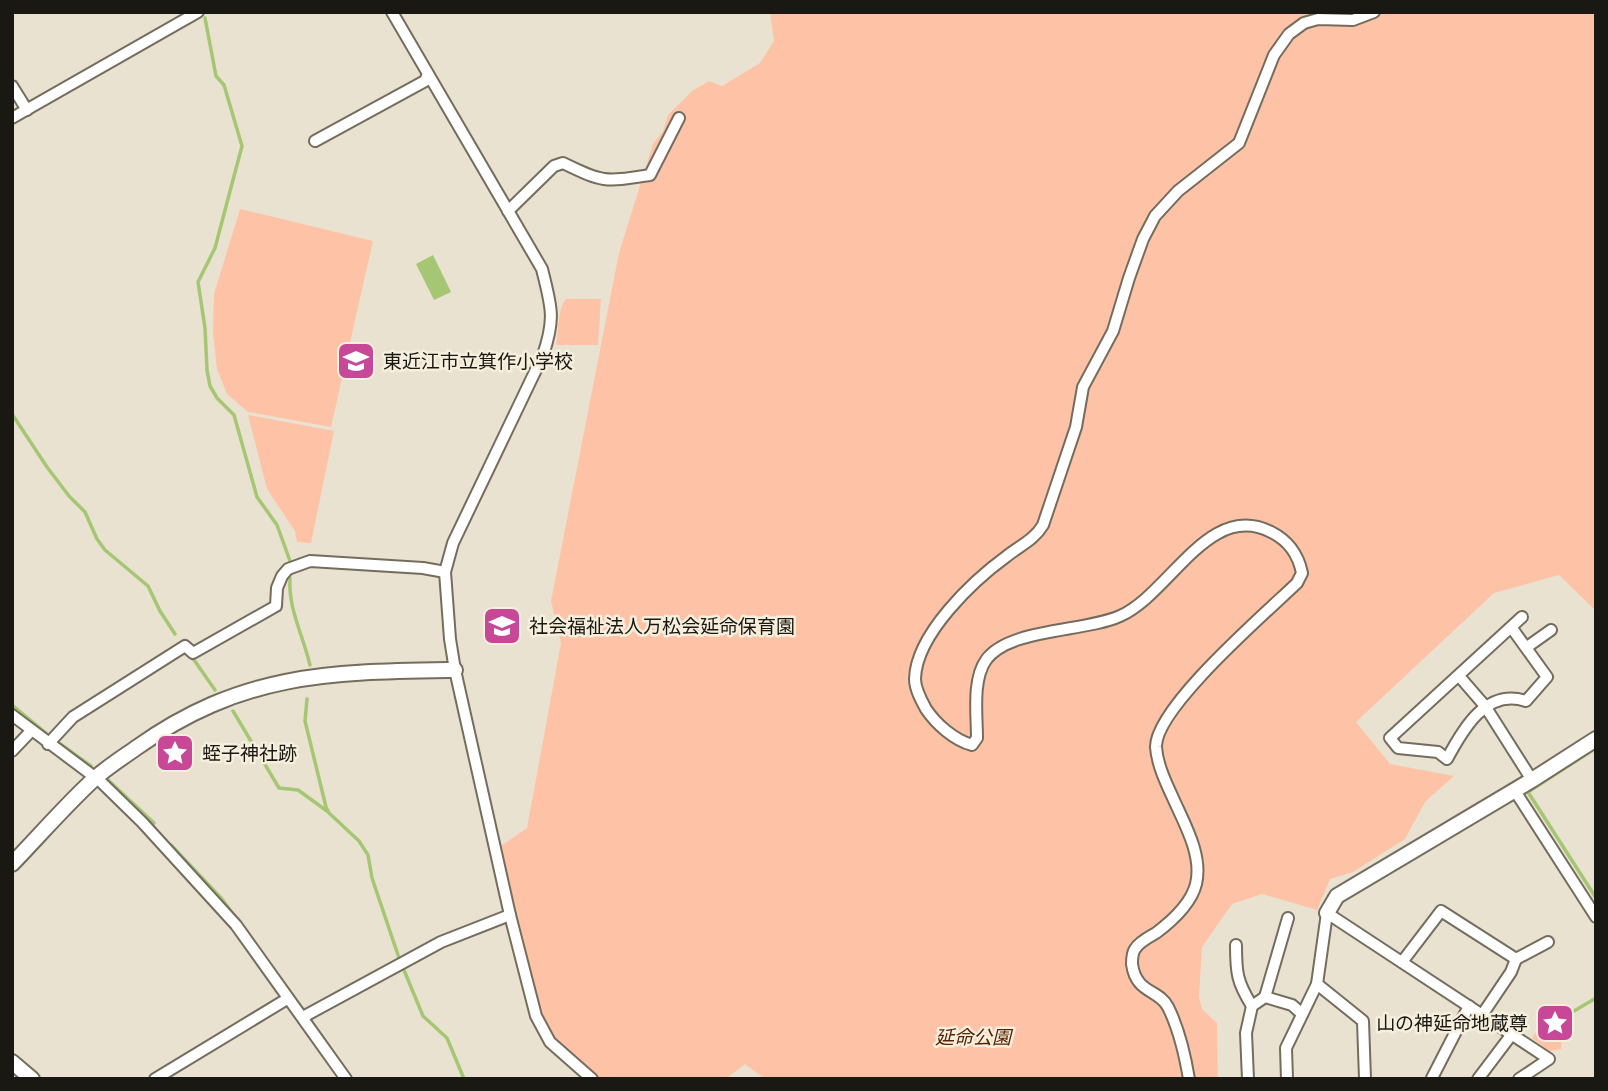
<svg xmlns="http://www.w3.org/2000/svg" width="1608" height="1091" viewBox="0 0 1608 1091" font-family="Literata,'Noto Sans JP',serif">
<rect width="100%" height="100%" fill="#e9e2d0"/>
<g fill="#fec3a7">
<path d="M770,12H1596V611L1559,575L1494,593L1356,722L1390,764L1454,776L1425,802L1405,839L1353,872L1330,879L1317,910L1262,894L1232,904L1202,947L1199,997L1202,1009L1217,1023L1218,1079H765L745,1064L726,1079H599C587,1068 561,1052 554,1039C524,985 514,906 501,846L527,828L561,643L551,601L619,253L653,144L663,131L668,115L692,91L709,81L722,86L760,63L774,41Z"/>
<polygon points="240,209 373,241 331,427 248,412 227,394 217,369 213,333 214,294"/>
<path d="M566,299H601L598,345H556C559,331 557,310 566,299Z"/>
<polygon points="248,415 334,431 311,543 297,542 295,531 267,489"/>
<polygon points="1552,1012 1564,1019 1561,1049 1549,1051 1532,1038"/>
</g>
<polygon fill="#a5c774" points="433,255 451,292 434,300 416,264"/>
<g fill="none" stroke-linecap="round" stroke-linejoin="round">
<g stroke="#a5c774" stroke-width="3.5">
<polyline points="205,18 216,76 224,85 242,146 215,248 198,282 205,328 207,370 210,386 217,398 234,415 257,497 277,525 290,561"/>
<polyline points="12,414 47,467 69,496 85,512 97,539 105,550 148,586 160,611 175,634"/>
<path d="M290,578C288,609 303,635 310,665"/>
<polyline points="192,657 215,690"/>
<polyline points="307,699 305,721 326,807 329,813 359,841 368,855 372,878 399,958 423,1016 447,1038 464,1079"/>
<polyline points="12,705 46,733"/>
<polyline points="233,711 279,788 298,790 327,811"/>
<polyline points="59,743 91,766"/>
<polyline points="1596,748 1528,792 1596,898"/>
<polyline points="107,779 154,823"/>
<polyline points="171,845 222,899 304,1011"/>
<polyline points="1569,1014 1596,998"/>
<polyline points="311,1021 352,1079"/>
</g>
<defs>
<g id="street">
<path d="M392,12L542,269C551,306 556,317 543,355L453,543L445,572L450,639L455,670L510,915L536,1016L550,1042L592,1079"/>
<polyline points="12,86 27,110"/>
<polyline points="12,118 198,12"/>
<polyline points="315,141 425,81 428,74"/>
<path d="M508,211L554,166L563,163C604,183 605,182 650,175L679,118"/>
<path d="M1511,627L1547,677L1526,701C1486,688 1463,729 1447,759L1438,752L1398,748L1390,738L1522,617"/>
<polyline points="1527,647 1551,630"/>
<polyline points="1459,676 1485,706 1532,780"/>
<polyline points="12,715 100,781 142,822 236,925 346,1079"/>
<polyline points="48,744 73,717 185,646 193,653 276,606 277,588 282,576 288,569 310,561 423,568 445,572"/>
<polyline points="12,751 31,731"/>
<polyline points="1515,791 1596,917"/>
<path d="M1236,945C1236,973 1237,982 1252,1006"/>
<polyline points="1516,959 1548,942"/>
<polyline points="1402,962 1441,911 1516,959 1511,972 1482,1015"/>
<polyline points="1317,984 1363,1021 1365,1079"/>
<polyline points="1265,997 1288,918"/>
<polyline points="303,1017 441,942 510,915"/>
<polyline points="155,1079 287,999"/>
<path d="M1189,1079C1185,1055 1179,1029 1168,1007C1159,989 1136,994 1132,964C1132,960 1132,953 1135,949C1139,942 1149,937 1156,933C1172,921 1191,904 1196,884C1203,855 1184,823 1173,798C1166,783 1157,764 1156,747C1155,708 1267,612 1297,583L1302,573C1298,554 1289,541 1271,532C1209,500 1170,594 1120,616C1085,632 1009,628 986,660C972,680 977,715 977,738L972,745C954,740 936,724 926,709C921,700 915,689 915,679C916,634 974,580 1007,556C1021,545 1034,540 1043,525L1076,427L1083,387L1113,331L1129,278L1143,239L1155,216L1178,191L1239,143L1274,55L1289,34L1304,23L1318,19L1353,20L1374,12"/>
<polyline points="1248,1079 1246,1033 1252,1006 1265,997 1292,1005 1302,1014"/>
<polyline points="1287,1079 1286,1048 1317,984 1327,913 1549,1059 1519,1079"/>
<polyline points="1433,1079 1432,1078 1469,1006"/>
<polyline points="1478,1079 1512,1034"/>
</g>
<g id="secondary">
<path d="M12,864C39,836 65,806 93,780C106,768 122,758 136,748C243,672 330,672 455,670"/>
<polyline points="1327,913 1337,896 1532,780 1596,739"/>
<polyline points="12,1062 32,1079"/>
</g>
</defs>
<use href="#street" stroke="#746d5e" stroke-width="14"/>
<use href="#secondary" stroke="#746d5e" stroke-width="18"/>
<use href="#street" stroke="#fff" stroke-width="10"/>
<use href="#secondary" stroke="#fff" stroke-width="14"/>
</g>
<defs>
<symbol id="school-square" viewBox="-11 -11 22 22"><rect x="-9" y="-9" width="18" height="18" rx="4" fill="#c64897" stroke="#f7efdd"/><path d="M0-5L7-2L0 1L-7-2ZM-4 1L0 2.5L4 1V4Q0 6-4 4Z" fill="#fff"/></symbol>
<symbol id="sight-square" viewBox="-11 -11 22 22"><rect x="-9" y="-9" width="18" height="18" rx="4" fill="#c64897" stroke="#f7efdd"/><path d="M0-6L1.8-2.2L6-1.7L2.9 1.2L3.7 5.4L0 3.3L-3.7 5.4L-2.9 1.2L-6-1.7L-1.8-2.2Z" fill="#fff"/></symbol>
</defs>
<g fill-rule="evenodd">
<use href="#school-square" x="334" y="339" width="44" height="44"/>
<use href="#school-square" x="480" y="604" width="44" height="44"/>
<use href="#sight-square" x="153" y="731" width="44" height="44"/>
<use href="#sight-square" x="1533" y="1001" width="44" height="44"/>
</g>
<g text-anchor="middle" stroke-width="5" stroke-linejoin="round" paint-order="stroke">
<g font-size="19" fill="#1a1812" stroke="#f7efdd" text-anchor="start">
<text x="383" y="368">東近江市立箕作小学校</text>
<text x="529" y="633">社会福祉法人万松会延命保育園</text>
<text x="202" y="760">蛭子神社跡</text>
<text x="1528" y="1030" text-anchor="end">山の神延命地蔵尊</text>
</g>
<g font-size="19" font-style="italic" fill="#572305" stroke="#f7efdd">
<text x="973" y="1044">延命公園</text>
</g>
</g>
<rect width="1608" height="1091" fill="none" stroke="#1a1812" stroke-width="28"/>
</svg>
